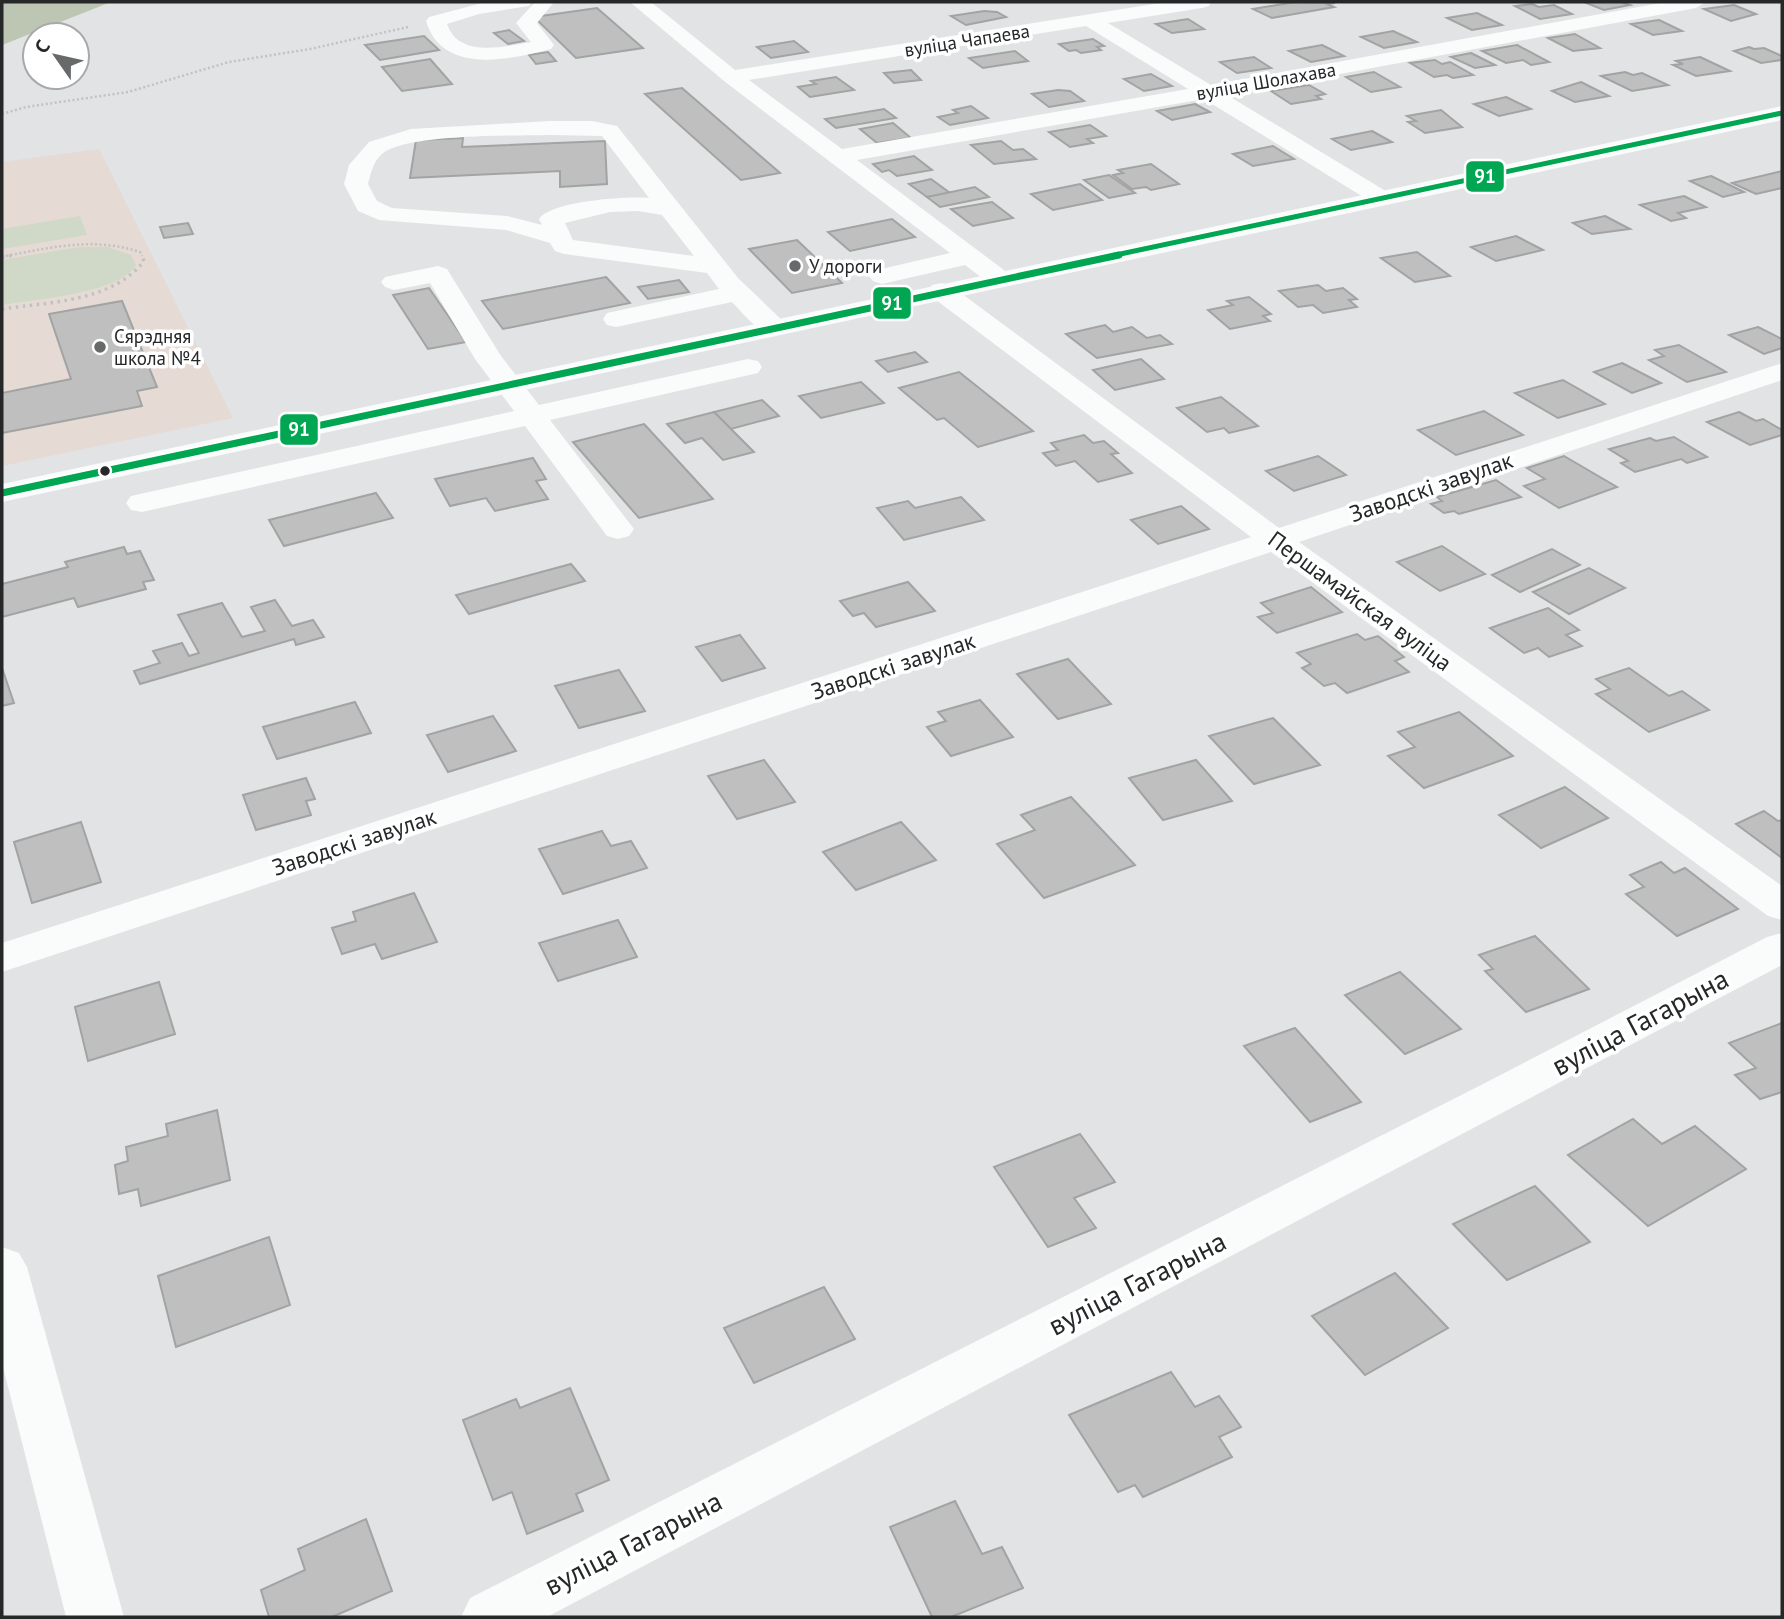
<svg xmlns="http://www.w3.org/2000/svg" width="1784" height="1619" viewBox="0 0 1784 1619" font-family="'PT Sans',sans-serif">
<rect width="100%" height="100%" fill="#e1e3e5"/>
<polygon fill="#e5dad4" points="99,149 233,418 2,466 2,162"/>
<g fill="#d0d9c8">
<polygon points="80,216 87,235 2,249 2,229"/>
<path d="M79,247H108L131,255L136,265C118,294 35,299 2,305V260Z"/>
</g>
<polygon fill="#bdc6b2" points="2,2 111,2 2,45"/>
<g fill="#bfbfbf" stroke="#a2a3a3" stroke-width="2">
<polygon points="1295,2 1335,3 1327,4 1334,7 1272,18 1253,9"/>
<polygon points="1584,2 1621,2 1630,5 1604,10"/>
<polygon points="1532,4 1539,7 1554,5 1572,14 1540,19 1515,6"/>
<polygon points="1734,5 1756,14 1731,21 1704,9"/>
<polygon points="597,8 643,48 576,58 534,17"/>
<polygon points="984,11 997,12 1006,17 966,25 951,16"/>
<polygon points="1477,13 1502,25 1472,30 1447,18"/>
<polygon points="1188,19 1204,29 1172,33 1156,24"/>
<polygon points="1659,20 1682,31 1653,35 1631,24"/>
<polygon points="509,30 524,41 508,44 494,33"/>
<polygon points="1393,31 1417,42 1384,48 1361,37"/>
<polygon points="1575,34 1600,48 1573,51 1548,38"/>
<polygon points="424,36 439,50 380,60 365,45"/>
<polygon points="1093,39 1104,46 1097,47 1101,50 1081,53 1076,50 1069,51 1059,44"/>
<polygon points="794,41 808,52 771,58 757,47"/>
<polygon points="1322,45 1344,56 1311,62 1289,51"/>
<polygon points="1517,45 1549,62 1531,65 1523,60 1506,63 1482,51"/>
<polygon points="1749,47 1754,49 1764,48 1782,56 1782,60 1761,63 1734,51"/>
<polygon points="1015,51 1028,61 983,68 969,58"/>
<polygon points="548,52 556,61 536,64 529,55"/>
<polygon points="1471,53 1495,65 1475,68 1451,57"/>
<polygon points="1254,57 1271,68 1237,73 1220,62"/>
<polygon points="1700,57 1730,71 1696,76 1673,65 1683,64 1676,61"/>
<polygon points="430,59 452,84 402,91 382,67"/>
<polygon points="1435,60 1442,64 1450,62 1473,75 1453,78 1447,75 1434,77 1410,63"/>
<polygon points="911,70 921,80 894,83 884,73"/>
<polygon points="1374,72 1400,87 1371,92 1346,77"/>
<polygon points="1625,72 1633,75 1642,73 1668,85 1632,91 1601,76"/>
<polygon points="1151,74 1172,86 1144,91 1124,79"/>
<polygon points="836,77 854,90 810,97 798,87 816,84 811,81"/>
<polygon points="1581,82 1609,96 1575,102 1552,91"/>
<polygon points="1309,85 1325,94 1316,96 1321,99 1291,104 1271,91"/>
<polygon points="682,88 780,173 741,180 645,94"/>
<polygon points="1058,90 1070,91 1084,101 1049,107 1032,94"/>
<polygon points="1506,97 1531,109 1499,116 1474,104"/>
<polygon points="1195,104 1210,112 1172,120 1157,111"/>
<polygon points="971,106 988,118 950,125 938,117 958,113 953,110"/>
<polygon points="884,109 896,118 836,128 825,119"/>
<polygon points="1441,110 1462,127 1425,133 1408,122 1416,121 1407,116"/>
<polygon points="893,123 911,138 877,143 860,129"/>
<polygon points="1090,125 1106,136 1087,139 1093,143 1070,147 1049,132"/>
<polygon points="1372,131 1392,142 1351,150 1332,139"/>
<polygon points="463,138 462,147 605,141 607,184 560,187 560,171 410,178 416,140"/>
<polygon points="1001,141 1013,150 1023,149 1036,159 994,164 971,145"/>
<polygon points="1273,146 1294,159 1253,166 1233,154"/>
<polygon points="914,156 932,170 897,176 889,170 882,172 873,164"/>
<polygon points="1151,164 1179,184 1151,190 1146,187 1132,189 1113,175 1123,173 1118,170"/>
<polygon points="1782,171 1782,188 1756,194 1732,183"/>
<polygon points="1109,175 1135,193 1109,198 1084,180"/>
<polygon points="1711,176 1744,192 1723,197 1690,181"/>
<polygon points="931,179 950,193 927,197 909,184"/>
<polygon points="1080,184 1102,200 1053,210 1031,194"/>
<polygon points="975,187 989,197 940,207 927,197"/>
<polygon points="1684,196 1706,207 1678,213 1686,218 1671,221 1640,205"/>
<polygon points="992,202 1013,218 973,226 951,209"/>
<polygon points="1605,216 1630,229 1592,234 1573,223"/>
<polygon points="892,219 915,237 850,251 828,232"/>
<polygon points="188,223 193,234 164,238 160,227"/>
<polygon points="1516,236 1543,250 1496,261 1471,247"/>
<polygon points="797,240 842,283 792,293 749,249"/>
<polygon points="1417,252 1450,276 1415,282 1381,258"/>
<polygon points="606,277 630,303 503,329 482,301"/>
<polygon points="679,280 689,292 648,299 638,287"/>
<polygon points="1318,285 1326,291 1343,288 1357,299 1349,300 1357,307 1323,313 1313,305 1298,307 1279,291"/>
<polygon points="429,288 466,342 428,349 393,295"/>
<polygon points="1249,297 1271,314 1263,316 1270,321 1230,329 1208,310 1233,305 1227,301"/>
<polygon points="122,301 157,387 137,391 142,406 2,433 2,393 71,379 49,314"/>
<polygon points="1105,325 1113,332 1132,327 1147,338 1160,335 1172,344 1097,358 1066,334"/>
<polygon points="1758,327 1782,339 1782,348 1764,354 1729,335"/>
<polygon points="1679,345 1726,372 1687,382 1649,360 1664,356 1655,350"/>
<polygon points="915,352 927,362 888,372 876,361"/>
<polygon points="1141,359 1164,379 1115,390 1093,370"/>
<polygon points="1622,363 1661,383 1632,393 1594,372"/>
<polygon points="959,372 1033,431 978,447 944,418 937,420 899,388"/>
<polygon points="1563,380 1605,404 1558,418 1515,393"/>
<polygon points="861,382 884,403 821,418 799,396"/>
<polygon points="1221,397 1258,426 1229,433 1224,428 1207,432 1177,408"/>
<polygon points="762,400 779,416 731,429 714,412"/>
<polygon points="1484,411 1523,435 1456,455 1418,430"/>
<polygon points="714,412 754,452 723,460 702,438 685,443 667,424"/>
<polygon points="1739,412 1756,421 1763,419 1782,430 1782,435 1750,445 1707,422"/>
<polygon points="644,424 713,499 639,518 573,442"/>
<polygon points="1084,435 1093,443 1104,441 1118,453 1111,454 1132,473 1098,482 1075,461 1056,466 1043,453 1058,450 1051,443"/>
<polygon points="1674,437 1707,457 1687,463 1681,459 1635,472 1621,463 1628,461 1609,449 1650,438 1656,441"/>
<polygon points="1318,456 1346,475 1294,491 1266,471"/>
<polygon points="1564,456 1617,487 1559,508 1524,486 1545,479 1527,468"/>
<polygon points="533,458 546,479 536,481 548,499 495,511 486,498 450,506 435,479"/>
<polygon points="1496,480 1521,497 1459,514 1454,511 1444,513 1431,504 1442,501 1437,497"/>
<polygon points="376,493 393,518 284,546 269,520"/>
<polygon points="961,497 984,520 904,540 877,508 908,501 915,508"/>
<polygon points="1181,506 1209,529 1158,544 1131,520"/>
<polygon points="1442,546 1485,574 1440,591 1397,562"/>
<polygon points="124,547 127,554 140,551 154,580 143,582 146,589 78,607 74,598 2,617 2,584 68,567 65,562"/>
<polygon points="1552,549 1580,565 1520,592 1492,575"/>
<polygon points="571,564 585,581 469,614 456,595"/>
<polygon points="1589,568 1625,588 1569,614 1533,592"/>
<polygon points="908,582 935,611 876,627 864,613 853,616 840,601"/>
<polygon points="1311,587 1342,612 1277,633 1258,617 1273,613 1261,603"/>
<polygon points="275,600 292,626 313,620 324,637 296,645 294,639 140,684 134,671 160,663 153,651 182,643 189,656 199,653 178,615 222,603 242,637 265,631 251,607"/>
<polygon points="1548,608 1579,630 1566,635 1582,646 1549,657 1538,648 1524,653 1490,628"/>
<polygon points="1357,634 1365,640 1378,636 1404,657 1395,661 1409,672 1347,693 1335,683 1324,686 1302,668 1311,664 1297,653"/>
<polygon points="740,635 765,668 722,681 696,647"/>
<polygon points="1068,659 1111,704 1058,719 1017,674"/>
<polygon points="2,668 14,703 2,706"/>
<polygon points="1629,668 1669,696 1682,691 1709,710 1649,732 1596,694 1610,689 1596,679"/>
<polygon points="619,670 645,711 579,728 555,686"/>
<polygon points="980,700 1013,737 951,756 927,727 946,721 938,712"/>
<polygon points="355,702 371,733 277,759 263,727"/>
<polygon points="1459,712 1513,756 1424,788 1388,756 1415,747 1398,732"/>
<polygon points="493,716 516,751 448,772 427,735"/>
<polygon points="1273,718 1320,765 1254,784 1209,736"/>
<polygon points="764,760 795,802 737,819 708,776"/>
<polygon points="1196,760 1232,801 1163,820 1129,778"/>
<polygon points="306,778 315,799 306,801 311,815 256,830 243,795"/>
<polygon points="1565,787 1608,818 1541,848 1499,815"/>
<polygon points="1071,797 1135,865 1044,898 997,844 1035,830 1021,815"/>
<polygon points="1764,811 1778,821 1782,820 1782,858 1736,824"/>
<polygon points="81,822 101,882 32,903 14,842"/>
<polygon points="901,822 936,860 856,890 823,852"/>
<polygon points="602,831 611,846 631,841 647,868 563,894 539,849"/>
<polygon points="1661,862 1674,873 1685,868 1738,909 1677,936 1626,894 1644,887 1630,875"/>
<polygon points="414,893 437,942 382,959 375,944 342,954 332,928 356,921 353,912"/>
<polygon points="618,920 637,957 558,981 539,943"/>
<polygon points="1535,936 1589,989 1526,1012 1485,971 1493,969 1479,955"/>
<polygon points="1400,972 1461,1029 1405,1054 1345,995"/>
<polygon points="159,982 175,1034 88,1061 75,1007"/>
<polygon points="1782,1023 1782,1092 1760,1099 1735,1075 1756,1068 1729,1043"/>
<polygon points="1295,1028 1361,1102 1310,1122 1244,1046"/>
<polygon points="217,1110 230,1180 141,1206 138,1189 119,1194 115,1165 128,1161 126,1147 168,1136 166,1124"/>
<polygon points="1633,1119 1662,1144 1695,1126 1746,1169 1648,1226 1568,1155"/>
<polygon points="1080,1134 1115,1182 1074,1198 1096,1228 1048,1247 994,1167"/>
<polygon points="1535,1186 1590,1242 1507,1280 1453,1224"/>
<polygon points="269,1237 290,1305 176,1347 158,1276"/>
<polygon points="1395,1273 1448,1328 1365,1375 1312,1316"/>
<polygon points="824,1287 855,1339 754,1383 724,1328"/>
<polygon points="1171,1372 1195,1407 1219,1396 1241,1427 1219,1437 1232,1457 1143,1497 1135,1485 1118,1492 1069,1415"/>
<polygon points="570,1388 609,1480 576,1494 583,1511 527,1534 512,1492 493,1500 463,1420 516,1399 520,1408"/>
<polygon points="955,1501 982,1554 1002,1547 1023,1588 951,1617 932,1617 890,1527"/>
<polygon points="366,1519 392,1591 332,1617 269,1617 261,1590 305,1570 298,1549"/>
</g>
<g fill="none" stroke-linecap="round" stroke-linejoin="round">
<g stroke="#c1c2c3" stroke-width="2.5" stroke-dasharray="2 2.5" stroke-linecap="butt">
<polyline points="2,114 26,107 128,92 229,62 310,49 408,27"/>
<path d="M6,256C52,247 94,237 140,252L142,256"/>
</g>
<g stroke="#c1c2c3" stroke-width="3.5" stroke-dasharray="2.5 4.5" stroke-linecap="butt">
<polyline points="2,257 15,255"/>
<path d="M2,309C49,302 112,302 144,261L141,255"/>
</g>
<g fill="#fafbfb" fill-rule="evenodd">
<path d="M486,2H532L529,6L479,14L447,24C458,58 504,47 531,42L516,23L535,2H554L537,23L554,45L551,49C509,60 442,75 426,21L429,17Z"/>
<path d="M630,2H651L735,70L1167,2H1211L1209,6L1202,8L1108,23L1211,85L1666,2H1706L1696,8L1227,95L1389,193L1393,198L1389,203L1381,205L1373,203L1204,99L857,160L1008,273L1012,278L1008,283C990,288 979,275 965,265L882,284L873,281L869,276L873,271L950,253L724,81ZM1086,26L1188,89L842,149L749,80Z"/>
<path d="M550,121H592L617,126L738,278L783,321L786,327L783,333C760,338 747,317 732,302L616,327L607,325L603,319L607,313L719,289L707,273L564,254L555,251L550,243L506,230L379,220L358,211L344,184L349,165L369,142L411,129ZM550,135L602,136L649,198C627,196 551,201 539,219L542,225L507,216L392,208L377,201L368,184C371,172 374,158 386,151C417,134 511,136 550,135ZM638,211L662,215L694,256L573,240L565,223L610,212Z"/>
<polygon points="438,266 447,269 501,356 539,405 748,359 758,361 762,367 758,373 550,420 634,529 629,536 618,539 607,536 525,426 142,512 131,510 126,503 131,496 514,411 475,359 430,283 394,290 385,287 381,282 385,277"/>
<polygon points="941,283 950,285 1279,528 1782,363 1782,380 1299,542 1782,886 1782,920 1768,916 1271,552 2,972 2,943 1251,537 932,297 928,291 932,285"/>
<polygon points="1782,933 1782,965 547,1617 461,1617 470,1598 1485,1083 1767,937"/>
<polygon points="2,1247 19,1253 27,1267 124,1617 66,1617 2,1363"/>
</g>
<polygon fill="#fafbfb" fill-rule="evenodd" points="1782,106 1782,120 2,502 2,484"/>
<defs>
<polyline id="bus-1-far1" points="1111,256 1782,113"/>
<polyline id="bus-1" points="2,493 1119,255"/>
</defs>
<use href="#bus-1-far1" stroke="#fff" stroke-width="8"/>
<use href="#bus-1" stroke="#fff" stroke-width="11"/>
<use href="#bus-1-far1" stroke="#00a651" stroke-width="5"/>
<use href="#bus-1" stroke="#00a651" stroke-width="7"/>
</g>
<g fill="#67696b" stroke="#fff" stroke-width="2.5">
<circle cx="795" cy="266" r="7"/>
<circle cx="100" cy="347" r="7"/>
</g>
<circle fill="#252729" stroke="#fff" stroke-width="2.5" cx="105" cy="471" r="6"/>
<g text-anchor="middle" stroke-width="7" stroke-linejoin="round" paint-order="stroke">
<g font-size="19" fill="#252729" stroke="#fff">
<text transform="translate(967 40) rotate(-9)" y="7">вуліца Чапаева</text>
<text transform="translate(1266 81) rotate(-10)" y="7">вуліца Шолахава</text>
</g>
<g font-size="19" fill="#252729" stroke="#fff" text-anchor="start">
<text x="809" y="273">У дороги</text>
<text x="114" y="343">Сярэдняя<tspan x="114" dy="22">школа №4</tspan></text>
</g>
<g font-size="23" fill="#252729" stroke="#fff">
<text transform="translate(1431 487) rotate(-19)" y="8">Заводскі завулак</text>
<text transform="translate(1360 601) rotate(36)" y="8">Першамайская вуліца</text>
<text transform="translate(893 666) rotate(-18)" y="8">Заводскі завулак</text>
<text transform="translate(354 842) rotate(-18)" y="8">Заводскі завулак</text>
</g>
<g font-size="28" fill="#252729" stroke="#fff">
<text transform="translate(1640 1022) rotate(-28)" y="10">вуліца Гагарына</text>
<text transform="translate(1137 1283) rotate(-27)" y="10">вуліца Гагарына</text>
<text transform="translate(633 1543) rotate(-27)" y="10">вуліца Гагарына</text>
</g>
</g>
<g stroke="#fff" stroke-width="2.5">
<rect x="1465" y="160" width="40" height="33" rx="7" fill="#00a651"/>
<rect x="872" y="286" width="40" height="34" rx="7" fill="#00a651"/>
<rect x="279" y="413" width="40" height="33" rx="7" fill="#00a651"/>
</g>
<g font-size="19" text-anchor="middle" font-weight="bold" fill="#fff">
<text x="1485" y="183">91</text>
<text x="892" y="310">91</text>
<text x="299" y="436">91</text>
</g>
<rect width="1784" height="1619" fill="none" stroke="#252729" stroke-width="7"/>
<g transform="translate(56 56) rotate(304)"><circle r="33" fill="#ffffff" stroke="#a8a9a9" stroke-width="2"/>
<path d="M0-5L12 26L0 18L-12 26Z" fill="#67696b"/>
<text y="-10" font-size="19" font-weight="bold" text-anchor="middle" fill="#252729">С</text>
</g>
</svg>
